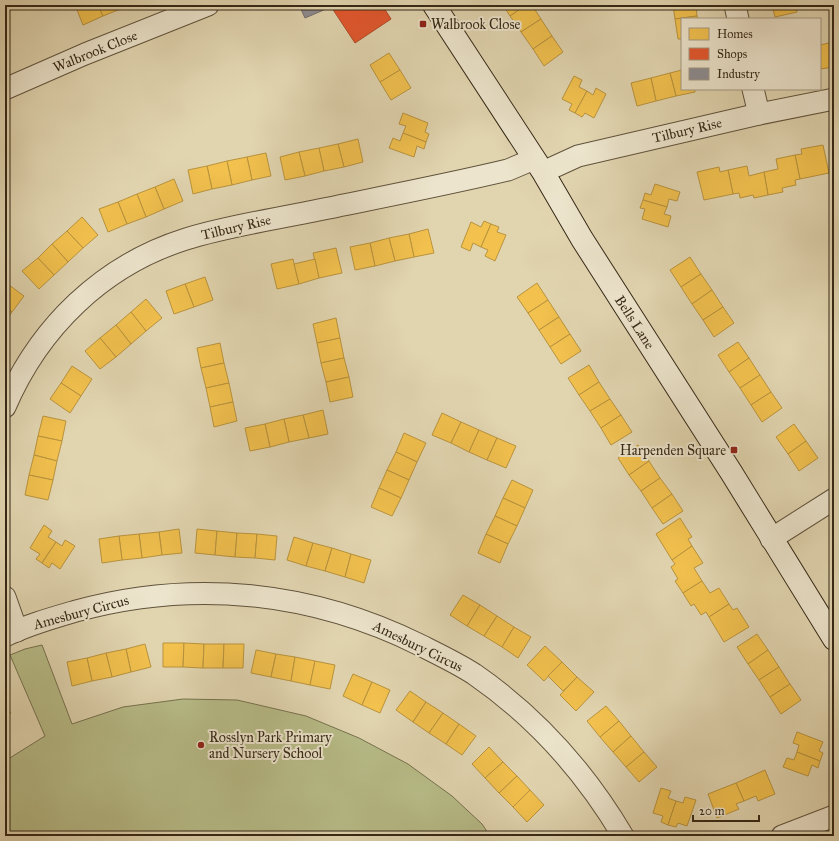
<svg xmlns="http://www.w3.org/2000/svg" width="839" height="841" viewBox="0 0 839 841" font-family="'IM FELL Great Primer',serif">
<rect width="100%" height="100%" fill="#e1d5b0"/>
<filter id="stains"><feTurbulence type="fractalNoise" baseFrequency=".005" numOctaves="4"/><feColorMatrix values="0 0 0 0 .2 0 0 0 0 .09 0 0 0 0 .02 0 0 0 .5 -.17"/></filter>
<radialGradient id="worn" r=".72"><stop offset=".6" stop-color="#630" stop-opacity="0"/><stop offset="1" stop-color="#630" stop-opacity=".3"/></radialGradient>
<polygon fill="#b7bc88" stroke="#76724f" points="42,645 72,724 123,707 183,699 237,700 306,716 359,738 408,764 452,796 482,824 490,836 5,836 5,761 45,736 10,655 25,649"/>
<g fill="#f2c14e" stroke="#b9933d">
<polygon points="75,5 98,5 103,16 83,25"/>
<polygon points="98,5 121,5 123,8 103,16"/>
<polygon points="503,5 526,5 510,16"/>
<polygon points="526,5 532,5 541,19 521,32 510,16"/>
<polygon points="673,5 696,5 697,16 675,19"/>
<polygon points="772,5 795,5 797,12 775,17"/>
<polygon points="697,16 698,19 682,19 682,39 678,39 675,19"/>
<polygon points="541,19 552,36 533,49 521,32"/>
<polygon points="552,36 563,52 544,66 533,49"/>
<polygon points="833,42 834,67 820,69 820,45"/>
<polygon points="389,53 400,70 380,82 370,65"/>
<polygon points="400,70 411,88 391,100 380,82"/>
<polygon points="682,70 682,89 695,89 695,92 676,96 670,73"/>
<polygon points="670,73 676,96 656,101 651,78"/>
<polygon points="574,76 582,80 579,87 587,91 575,113 569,110 572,104 562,99"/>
<polygon points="651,78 656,101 637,106 631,83"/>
<polygon points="596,88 606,94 594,118 585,113 582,117 575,113 587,91 593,95"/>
<polygon points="403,113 428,123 425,132 429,134 426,142 403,133 406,126 399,124"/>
<polygon points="403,133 426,142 424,149 417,146 414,157 389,148 393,138 400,141"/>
<polygon points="358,139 363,162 344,167 338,144"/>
<polygon points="338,144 344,167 324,171 319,148"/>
<polygon points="823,145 829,173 800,179 795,155 802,154 801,149"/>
<polygon points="319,148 324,171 305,176 299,152"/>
<polygon points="299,152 305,176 285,180 280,157"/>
<polygon points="266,153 271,176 252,180 247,157"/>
<polygon points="795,155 800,179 795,180 796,185 782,188 783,192 768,195 764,172 778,169 776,159"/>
<polygon points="247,157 252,180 232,185 227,161"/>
<polygon points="227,161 232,185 212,189 207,166"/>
<polygon points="207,166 212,189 193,194 188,170"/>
<polygon points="747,166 749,176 764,172 768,195 754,198 753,195 740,198 739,193 733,194 728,170"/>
<polygon points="719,167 720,172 728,170 733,194 704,200 697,172"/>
<polygon points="174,179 183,201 164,209 155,187"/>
<polygon points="655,184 680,192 677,201 669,199 667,207 643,200 645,193 651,195"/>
<polygon points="155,187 164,209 146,217 137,194"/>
<polygon points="137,194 146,217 127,224 118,202"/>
<polygon points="643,200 667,207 664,214 671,216 668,227 642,219 645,209 640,208"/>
<polygon points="118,202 127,224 108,232 99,209"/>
<polygon points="82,217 98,235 83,248 67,231"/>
<polygon points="484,221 491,224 481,247 473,243 470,251 461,247 471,222 481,227"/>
<polygon points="491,224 499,227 497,232 506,235 495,261 485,256 488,250 481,247"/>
<polygon points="428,229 434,253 414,257 409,234"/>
<polygon points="67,231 83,248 68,262 52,244"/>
<polygon points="409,234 414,257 395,261 389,238"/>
<polygon points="389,238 395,261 375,266 370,243"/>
<polygon points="370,243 375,266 355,270 350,247"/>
<polygon points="52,244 68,262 54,275 38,258"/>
<polygon points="336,248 342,273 319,278 313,253"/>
<polygon points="690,257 701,274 681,287 670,270"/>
<polygon points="38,258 54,275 39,289 22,271"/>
<polygon points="293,259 299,284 277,289 271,264"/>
<polygon points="315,259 319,278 299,284 294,264"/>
<polygon points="701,274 712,290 692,304 681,287"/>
<polygon points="205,277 213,300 194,307 185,284"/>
<polygon points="5,282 24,296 12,312 5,307"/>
<polygon points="537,283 548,300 528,313 517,297"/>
<polygon points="185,284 194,307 174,314 166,291"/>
<polygon points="712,290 723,307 703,320 692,304"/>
<polygon points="146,299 162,318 146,331 131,312"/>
<polygon points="548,300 559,317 539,330 528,313"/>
<polygon points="5,307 12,312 5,322"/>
<polygon points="723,307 734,323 714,337 703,320"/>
<polygon points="131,312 146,331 131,344 116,325"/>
<polygon points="559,317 570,334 550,347 539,330"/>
<polygon points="336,318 340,338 317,343 313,324"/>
<polygon points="116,325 131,344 116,357 100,338"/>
<polygon points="570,334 581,351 561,364 550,347"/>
<polygon points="100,338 116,357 100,369 85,351"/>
<polygon points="340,338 344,358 321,363 317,343"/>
<polygon points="738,342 749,358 729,372 718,355"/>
<polygon points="220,343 224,363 201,368 197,348"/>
<polygon points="344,358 349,377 326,382 321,363"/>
<polygon points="749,358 760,375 740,388 729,372"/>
<polygon points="224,363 229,383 206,388 201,368"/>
<polygon points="589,365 599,382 579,395 568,378"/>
<polygon points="72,366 92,379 81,396 61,383"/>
<polygon points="760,375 771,392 751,405 740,388"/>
<polygon points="349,377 353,397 330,402 326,382"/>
<polygon points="599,382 610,399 590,411 579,395"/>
<polygon points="61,383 81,396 70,413 50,399"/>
<polygon points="229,383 233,402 210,407 206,388"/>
<polygon points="771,392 782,408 762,422 751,405"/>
<polygon points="610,399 621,415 601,428 590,411"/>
<polygon points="233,402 237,421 214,427 210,407"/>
<polygon points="323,410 328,434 309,438 303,415"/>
<polygon points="442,413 461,422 451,443 432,435"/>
<polygon points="303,415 309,438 289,442 284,419"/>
<polygon points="621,415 632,432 611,445 601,428"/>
<polygon points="43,416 66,421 62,441 38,436"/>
<polygon points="284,419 289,442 270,447 265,424"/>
<polygon points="461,422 479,430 469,452 451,443"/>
<polygon points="265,424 270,447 250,451 245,428"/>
<polygon points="794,424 806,441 788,454 776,437"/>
<polygon points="479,430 497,438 487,460 469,452"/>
<polygon points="404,433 426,443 417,462 396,452"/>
<polygon points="38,436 62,441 57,461 34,455"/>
<polygon points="497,438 516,446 506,468 487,460"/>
<polygon points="806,441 818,458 799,471 788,454"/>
<polygon points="638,445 649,461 629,475 618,458"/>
<polygon points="396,452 417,462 409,480 387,470"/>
<polygon points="34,455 57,461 53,480 29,475"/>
<polygon points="649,461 660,478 641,491 629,475"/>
<polygon points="387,470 409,480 401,498 379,488"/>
<polygon points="29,475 53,480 48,500 25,495"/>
<polygon points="660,478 672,494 652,508 641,491"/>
<polygon points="512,480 533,490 525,508 503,498"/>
<polygon points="379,488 401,498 392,516 371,507"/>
<polygon points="672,494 683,511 663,524 652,508"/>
<polygon points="503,498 525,508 517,526 495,516"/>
<polygon points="495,516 517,526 508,544 486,534"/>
<polygon points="680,518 692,537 688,539 692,546 672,560 656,534"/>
<polygon points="44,525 52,531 48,537 56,542 42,563 36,559 40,554 30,548"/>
<polygon points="179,529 182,553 162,555 159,532"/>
<polygon points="197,529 217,531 215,555 195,553"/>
<polygon points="217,531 237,533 235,557 215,555"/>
<polygon points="159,532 162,555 142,558 139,534"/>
<polygon points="237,533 257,534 255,558 235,557"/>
<polygon points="139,534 142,558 122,560 119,536"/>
<polygon points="257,534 277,536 275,560 255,558"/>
<polygon points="486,534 508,544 500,563 478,553"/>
<polygon points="119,536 122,560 102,563 99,539"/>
<polygon points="294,537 313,543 306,566 287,560"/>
<polygon points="65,540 75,546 60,569 52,563 49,568 42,563 56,542 62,546"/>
<polygon points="313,543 332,548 325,571 306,566"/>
<polygon points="692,546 703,563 694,568 702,581 683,593 675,581 678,579 671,567 675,564 672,560"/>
<polygon points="332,548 351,554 345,577 325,571"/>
<polygon points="351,554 371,560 364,583 345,577"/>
<polygon points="702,581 710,593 719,588 729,604 709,617 706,612 701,615 694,604 691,606 683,593"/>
<polygon points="463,595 480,605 467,626 450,615"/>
<polygon points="729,604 733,610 737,608 749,627 724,642 709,617"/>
<polygon points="480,605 497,616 484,636 467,626"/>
<polygon points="497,616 514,627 502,647 484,636"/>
<polygon points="514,627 531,637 518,658 502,647"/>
<polygon points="757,634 768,650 748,664 737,647"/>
<polygon points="163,643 184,643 183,667 163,667"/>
<polygon points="184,643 204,644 203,668 183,667"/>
<polygon points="145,644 151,667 131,672 126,649"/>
<polygon points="204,644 224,644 223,668 203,668"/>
<polygon points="224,644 244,644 243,668 223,668"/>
<polygon points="545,646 562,662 544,681 527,665"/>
<polygon points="126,649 131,672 112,677 106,653"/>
<polygon points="256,650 276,654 271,677 251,673"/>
<polygon points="768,650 779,667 759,680 748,664"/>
<polygon points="106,653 112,677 92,681 87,658"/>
<polygon points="276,654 295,657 291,681 271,677"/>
<polygon points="295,657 315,661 310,685 291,681"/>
<polygon points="87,658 92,681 72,686 67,662"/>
<polygon points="315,661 335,665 330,689 310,685"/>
<polygon points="562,662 577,677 563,691 548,676"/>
<polygon points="779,667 790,684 770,697 759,680"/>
<polygon points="353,674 372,682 362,705 343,696"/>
<polygon points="577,677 594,692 576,711 560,695"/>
<polygon points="372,682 390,690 380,713 362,705"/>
<polygon points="790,684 801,700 781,714 770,697"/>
<polygon points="410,691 426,702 413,722 396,710"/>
<polygon points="426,702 443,713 429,733 413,722"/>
<polygon points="5,704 11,713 5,716"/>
<polygon points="606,706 619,721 600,737 587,721"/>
<polygon points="443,713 459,724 446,744 429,733"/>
<polygon points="619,721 631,736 613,752 600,737"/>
<polygon points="459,724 476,736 462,755 446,744"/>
<polygon points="797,732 823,742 819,751 823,753 820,761 797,752 799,745 793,743"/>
<polygon points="631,736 644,752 626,767 613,752"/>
<polygon points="489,747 503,762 485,778 472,764"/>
<polygon points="644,752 657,767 639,782 626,767"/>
<polygon points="797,752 820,761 818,768 812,765 808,776 783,767 787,758 794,760"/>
<polygon points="503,762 517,776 499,793 485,778"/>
<polygon points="765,770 775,794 758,801 756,796 744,801 736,783"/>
<polygon points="517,776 530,790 513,807 499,793"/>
<polygon points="736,783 744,801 736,804 739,809 717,818 708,794"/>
<polygon points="661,788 671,791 668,798 676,801 668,825 661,822 663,816 653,813"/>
<polygon points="530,790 544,805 527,822 513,807"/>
<polygon points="685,797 696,800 687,826 678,823 676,827 668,825 676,801 683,803"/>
</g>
<polygon fill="#e4572e" stroke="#b04927" points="330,5 382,5 391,19 355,43"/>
<polygon fill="#8d8d92" stroke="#736f6d" points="299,5 325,5 326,9 305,18"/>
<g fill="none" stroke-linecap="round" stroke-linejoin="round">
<defs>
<g id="street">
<polyline points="735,5 738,19"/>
<polyline points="5,89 85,54 208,5"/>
<polyline points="753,89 759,114"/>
<polyline points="543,172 578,156 759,114 834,99"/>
<path d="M5,407C39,327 103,265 186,239C224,227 264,221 304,213C372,199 441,186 508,170L534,159"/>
<polyline points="771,539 834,499"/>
<polyline points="5,597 17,631"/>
<path d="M5,636C27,625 52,618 76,611C193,579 311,591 420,645C438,654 457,663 474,674C535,716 585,772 623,836"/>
<polyline points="782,836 834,816"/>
</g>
<polyline id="secondary" points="434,5 543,172 582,239 731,472 834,639"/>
</defs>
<use href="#street" stroke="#60533c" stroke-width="23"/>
<use href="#secondary" stroke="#352816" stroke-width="24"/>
<use href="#street" stroke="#ece4cc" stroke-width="21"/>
<use href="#secondary" stroke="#ece4cc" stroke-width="22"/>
</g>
<g fill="#8f2418" stroke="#ece4cc" stroke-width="1.5">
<rect x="419" y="20" width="8" height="8" rx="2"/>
<rect x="730" y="446" width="8" height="8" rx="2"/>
<circle cx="201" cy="745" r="4"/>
</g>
<g text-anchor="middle" stroke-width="4" stroke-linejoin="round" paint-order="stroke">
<g font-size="14" fill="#352816" stroke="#ece4cc" text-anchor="start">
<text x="431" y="29">Walbrook Close</text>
<text x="726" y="455" text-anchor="end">Harpenden Square</text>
<text x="209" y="742">Rosslyn Park Primary<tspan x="209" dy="16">and Nursery School</tspan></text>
</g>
<g font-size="14" fill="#352816" stroke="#ece4cc">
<text transform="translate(95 51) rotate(-22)" y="5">Walbrook Close</text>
<text transform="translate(687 130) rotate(-13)" y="5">Tilbury Rise</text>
<text transform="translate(236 227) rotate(-13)" y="5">Tilbury Rise</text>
<text transform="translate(635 322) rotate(57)" y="5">Bells Lane</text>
<text transform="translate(81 612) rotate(-15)" y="5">Amesbury Circus</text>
<text transform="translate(418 646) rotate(26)" y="5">Amesbury Circus</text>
</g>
</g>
<rect width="839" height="841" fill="none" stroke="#e1d5b0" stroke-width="20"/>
<rect x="6" y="6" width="827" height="829" fill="none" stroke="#352816" stroke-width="2"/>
<rect x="10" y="10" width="819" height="821" fill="none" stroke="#352816"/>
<rect x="681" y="18" width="140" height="72" fill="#ece4cc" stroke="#a39983"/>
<rect x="689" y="28" width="20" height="12" fill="#f2c14e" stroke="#a39983"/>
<text x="717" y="38" font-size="12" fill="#352816">Homes</text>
<rect x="689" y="48" width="20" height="12" fill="#e4572e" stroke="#a39983"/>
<text x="717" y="58" font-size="12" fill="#352816">Shops</text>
<rect x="689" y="68" width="20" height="12" fill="#8d8d92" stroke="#a39983"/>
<text x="717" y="78" font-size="12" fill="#352816">Industry</text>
<path d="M693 815v6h66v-6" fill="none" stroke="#352816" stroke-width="2"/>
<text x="699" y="815" font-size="12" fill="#352816" stroke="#ece4cc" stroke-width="3" paint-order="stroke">20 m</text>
<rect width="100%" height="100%" filter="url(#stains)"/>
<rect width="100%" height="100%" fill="url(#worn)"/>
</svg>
